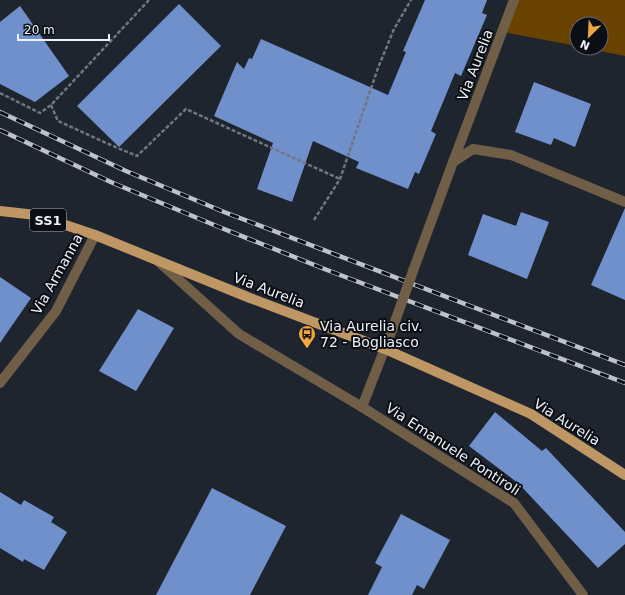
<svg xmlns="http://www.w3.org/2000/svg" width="625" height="595" viewBox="0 0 625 595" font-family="'DejaVu Sans',sans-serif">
<rect width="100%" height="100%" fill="#1f252f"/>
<polygon fill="#694200" points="517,0 625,0 625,56 585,48 601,48 601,24 577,24 577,46 503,32"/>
<g fill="#7090cb">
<polygon points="425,0 487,0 482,13 487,15 461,76 455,73 431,131 436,134 419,174 415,172 408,189 356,168 359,162 313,141 292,202 257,189 273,143 214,116 237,62 244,69 249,58 252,59 261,39 388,95 406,52 403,51"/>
<polygon points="179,4 221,46 119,147 77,106"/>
<polygon points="20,6 69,76 35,102 0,84 0,22"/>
<polygon points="534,82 591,104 575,147 554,138 551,145 515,132"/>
<polygon points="625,208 625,300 591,285"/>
<polygon points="521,212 549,222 527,279 468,255 483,214 516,226"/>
<polygon points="0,277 31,298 0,343"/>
<polygon points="138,309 174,328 136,391 99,371"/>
<polygon points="495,412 542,451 546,448 625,532 625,544 598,568 518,483 469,446"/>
<polygon points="212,488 286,526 250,595 156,595"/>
<polygon points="0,492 21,505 24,500 54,517 51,522 67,532 44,570 24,559 23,562 0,548"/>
<polygon points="401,514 450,540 424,589 417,585 412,595 368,595 382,567 375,563"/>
</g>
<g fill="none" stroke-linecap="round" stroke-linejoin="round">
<g stroke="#70757e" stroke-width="2.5" stroke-dasharray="4 2" stroke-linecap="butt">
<polyline points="0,93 40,113 51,105 149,0"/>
<polyline points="51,105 58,121 106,143 137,156 186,109 340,179"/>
<polyline points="314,220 340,179 378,68 394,29 411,0"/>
</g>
<g stroke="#715e46" stroke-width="10">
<polyline points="453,162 514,0"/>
<polyline points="158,261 239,334 362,407 392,330"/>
<polyline points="413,271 453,162 473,149 511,155 625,202"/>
<polyline points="0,383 56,311 95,235"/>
<polyline points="362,407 514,503 583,595"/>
</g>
<polyline stroke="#be9764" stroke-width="10" points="0,211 36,215 95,235 250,298 385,349 531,414 625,475"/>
<defs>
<g id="rail">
<polyline points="0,112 126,171 224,212 625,365"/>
<polyline points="0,130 113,183 219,227 327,270 625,383"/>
</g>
</defs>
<use href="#rail" stroke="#bec2cb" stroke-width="4.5"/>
<use href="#rail" stroke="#0b0e13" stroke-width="3" stroke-dasharray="9" stroke-linecap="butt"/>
<polyline stroke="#715e46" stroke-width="10" points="392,330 413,271"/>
</g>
<defs>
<symbol id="bus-pin" viewBox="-11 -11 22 30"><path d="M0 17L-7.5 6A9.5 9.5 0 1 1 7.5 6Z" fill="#efa73d" stroke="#0b0e13"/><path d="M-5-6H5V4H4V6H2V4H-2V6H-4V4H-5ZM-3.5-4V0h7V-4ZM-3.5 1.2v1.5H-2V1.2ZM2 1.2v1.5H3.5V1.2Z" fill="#111"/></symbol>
</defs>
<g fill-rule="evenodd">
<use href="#bus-pin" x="297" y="324" width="20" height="27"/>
</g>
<g text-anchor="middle" stroke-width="4" stroke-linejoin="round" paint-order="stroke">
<rect fill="#0b0e13" stroke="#a9adb4" stroke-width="1" x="30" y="209" width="36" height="22" rx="3"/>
<g font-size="13" font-weight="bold" fill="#edf1f9">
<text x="48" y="225">SS1</text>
</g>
<g font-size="14" fill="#edf1f9" stroke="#0b0e13">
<text transform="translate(475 65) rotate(-69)" y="5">Via Aurelia</text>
<text transform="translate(57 274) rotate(-61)" y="5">Via Armanna</text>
<text transform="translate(269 290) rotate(21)" y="5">Via Aurelia</text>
<text transform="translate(567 422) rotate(32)" y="5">Via Aurelia</text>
<text transform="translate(453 449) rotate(33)" y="5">Via Emanuele Pontiroli</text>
</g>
<g font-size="14" fill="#edf1f9" stroke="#0b0e13" text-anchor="start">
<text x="320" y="331">Via Aurelia civ.<tspan x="320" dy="16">72 - Bogliasco</tspan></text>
</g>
</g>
<g transform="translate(589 36) rotate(204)"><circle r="19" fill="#0b0e13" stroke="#65696f"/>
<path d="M0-3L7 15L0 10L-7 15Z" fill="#efa73d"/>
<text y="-6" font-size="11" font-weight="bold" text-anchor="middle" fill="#edf1f9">N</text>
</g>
<path d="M18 34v6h91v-6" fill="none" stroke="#edf1f9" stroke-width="2"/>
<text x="24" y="34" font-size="12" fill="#edf1f9" stroke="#0b0e13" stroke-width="3" paint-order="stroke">20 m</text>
</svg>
